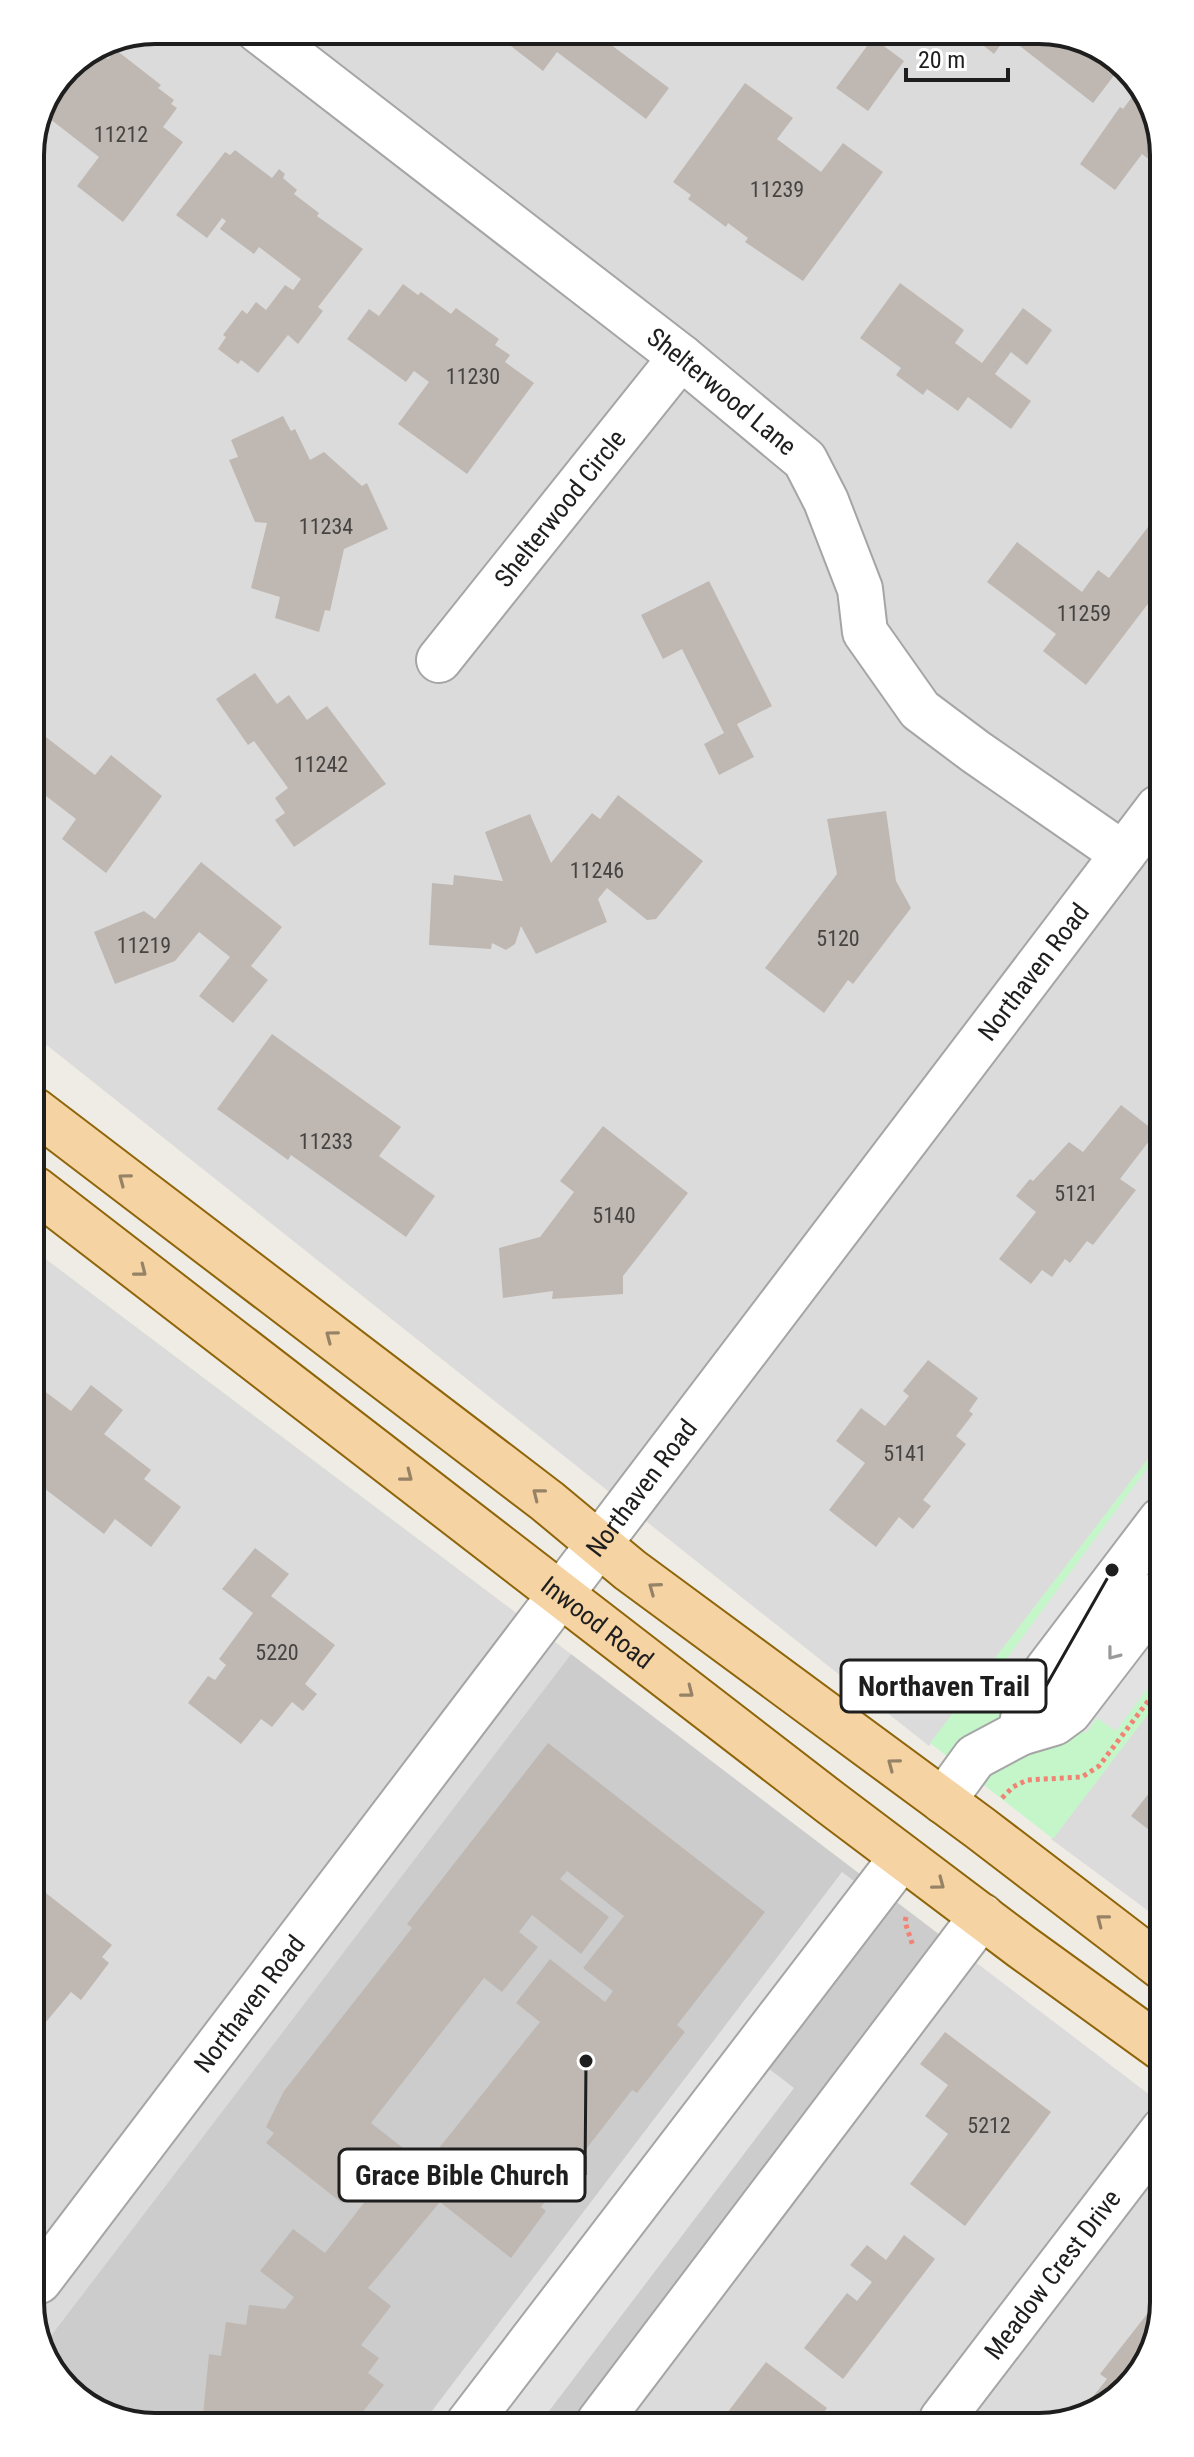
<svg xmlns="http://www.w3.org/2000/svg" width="1194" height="2457" viewBox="0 0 1194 2457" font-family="'Roboto Condensed',sans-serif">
<rect width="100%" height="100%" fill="#efece5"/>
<g fill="#dcdbdb">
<polygon points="155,30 1048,30 1115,55 1155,107 1160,1444 929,1746 34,1035 30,147 67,66"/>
<polygon points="35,1251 571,1654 40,2350 39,2350"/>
<polygon points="1161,1694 1162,1921 1051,1839"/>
<polygon points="961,1951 1163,2105 1164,2303 1143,2372 1087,2418 601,2422"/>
</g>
<polygon fill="#ccc" points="571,1654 961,1951 601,2422 147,2427 79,2402 40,2350"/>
<polygon fill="#c5f6ca" points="1160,1443 1161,1697 1053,1839 930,1743"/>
<g fill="#e2e2e2">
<polygon points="1160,1451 1161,1670 1116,1731 1097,1718 1086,1733 999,1669"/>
<polygon points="842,1872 889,1908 768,2068 794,2088 540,2423 422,2424"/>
</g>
<g fill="#bfb8b2" fill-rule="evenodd">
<polygon points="517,30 591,30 669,88 646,119 557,52 543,71 507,43"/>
<polygon points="964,30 1048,30 1115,55 1113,57 1122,65 1093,103 1007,36 994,54"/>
<polygon points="873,38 904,61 868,111 836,88"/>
<polygon points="116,50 161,85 158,88 174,100 171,104 177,108 163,127 183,142 123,222 77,186 99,157 45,115 67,66 100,53 108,59"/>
<polygon points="745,83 793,118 777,139 821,172 843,143 883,172 803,281 745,242 748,238 728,223 726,227 688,199 691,195 673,182"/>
<polygon points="1135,93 1144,99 1146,96 1155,107 1155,164 1142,154 1115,190 1080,164 1120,107 1123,109"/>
<polygon points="235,150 272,178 279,169 285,174 283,178 297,190 294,194 319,213 317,216 363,249 318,307 323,311 298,344 288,335 258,373 241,360 238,364 218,349 226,337 223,335 242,310 247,314 256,302 266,310 285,285 293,290 301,279 259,247 254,254 220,229 226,221 222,218 207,238 176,215 225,152 230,155"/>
<polygon points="900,283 964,330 955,343 982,363 1023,308 1052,330 1027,365 1011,352 995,374 1031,401 1011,429 968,397 958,411 927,389 923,395 896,375 901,368 860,338"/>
<polygon points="403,284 418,295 421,292 451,314 456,308 499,339 495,345 510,355 505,362 534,383 467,474 398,424 429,382 414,371 406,382 347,339 369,309 379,316"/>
<polygon points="31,371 45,380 31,403"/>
<polygon points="283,416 291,431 295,429 310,460 324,452 362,486 367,483 388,529 344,549 330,611 325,610 319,632 275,618 280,597 251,588 267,523 255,522 229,460 238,457 231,440"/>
<polygon points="1148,527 1156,533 1157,592 1086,685 1043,651 1056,634 987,582 1017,542 1082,592 1098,570 1109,578"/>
<polygon points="709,581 772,706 737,724 754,757 719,775 704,744 724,733 682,649 663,659 641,615"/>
<polygon points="255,673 277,704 289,695 307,720 327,706 386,784 294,847 275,820 285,813 275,798 288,788 254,741 248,745 216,699"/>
<polygon points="33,734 38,738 42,734 95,775 111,755 162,796 106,873 62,839 76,819 37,789 33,795"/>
<polygon points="618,795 703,861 656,919 647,920 607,888 598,899 607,922 536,954 521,926 515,944 506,950 492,943 491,949 429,945 432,883 453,885 454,875 503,881 485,832 530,814 551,863 592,813 600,819"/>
<polygon points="886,811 896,881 911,908 853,984 848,980 824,1013 765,968 837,874 827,819"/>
<polygon points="201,862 282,927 251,966 268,980 233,1023 199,996 230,957 199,932 175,961 115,984 94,932 144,911 155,919"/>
<polygon points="272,1034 401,1127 379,1156 435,1196 406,1237 291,1155 288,1160 217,1109"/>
<polygon points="1121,1105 1156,1132 1120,1179 1136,1190 1093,1245 1087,1241 1070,1263 1065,1259 1052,1277 1042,1270 1031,1284 999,1259 1036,1212 1016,1196 1030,1179 1033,1181 1069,1142 1083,1152"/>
<polygon points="603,1126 688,1193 623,1276 623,1294 552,1299 553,1291 503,1298 499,1248 540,1237 574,1192 560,1181"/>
<polygon points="928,1360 978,1398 969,1411 973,1414 956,1436 966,1444 923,1500 931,1506 913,1529 899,1517 876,1547 829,1510 865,1463 836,1441 861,1408 885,1426 909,1396 903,1391"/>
<polygon points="35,1384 71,1411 91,1385 123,1410 104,1434 151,1470 144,1479 181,1507 151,1547 115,1519 104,1534 36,1482"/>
<polygon points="255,1548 289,1574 271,1596 335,1645 305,1684 317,1694 303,1711 292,1702 272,1727 261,1719 241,1744 188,1703 208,1676 215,1680 226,1665 219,1659 253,1613 222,1589"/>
<path d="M548,1743L765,1912L677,2025L685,2032L637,2093L632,2090L541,2207L546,2211L511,2258L440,2202L368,2288L391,2306L361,2345L379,2358L368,2373L384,2385L361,2414L372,2422L370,2425L202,2426L209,2354L221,2356L226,2322L246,2325L249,2305L285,2309L294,2297L260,2271L293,2229L325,2253L370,2195L357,2184L342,2203L266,2143L274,2133L266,2127L284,2091L412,1928L407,1924ZM567,1871L624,1916L583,1968L613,1991L605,2002L550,1959L516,2003L540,2022L427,2163L439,2173L424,2192L394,2168L407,2151L371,2123L484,1978L502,1992L538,1947L519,1932L532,1915L581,1954L609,1917L560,1879Z"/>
<polygon points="1157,1783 1162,1787 1162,1840 1131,1816"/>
<polygon points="37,1886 112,1945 102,1957 109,1963 81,2000 71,1992 46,2022 38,2016"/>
<polygon points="945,2032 1051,2112 965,2226 910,2184 948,2134 925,2116 948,2085 920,2064"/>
<polygon points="904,2235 935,2259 843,2379 804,2348 847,2293 857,2301 872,2282 850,2265 867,2245 886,2260"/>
<polygon points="1151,2309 1160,2316 1143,2372 1090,2415 1083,2409 1107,2379 1100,2374"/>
<polygon points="766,2362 827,2408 818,2420 721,2421"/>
</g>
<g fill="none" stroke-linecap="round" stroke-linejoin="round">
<defs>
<g id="minor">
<path id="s1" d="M258,30L681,357L805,460L826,501L860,589L865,632L920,710L976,752L1123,854"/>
<path id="s2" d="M439,660L681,357"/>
<polyline points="1161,1520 1047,1670 1026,1705 1020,1733 1054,1723 1069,1712 1161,1592"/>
<polyline points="943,1801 975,1757 1020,1733"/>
<path id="s3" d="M39,2281L1158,808"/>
<path id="s4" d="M942,2419L1163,2130"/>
<polyline points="599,2422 982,1916"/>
<polyline points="468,2424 902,1857"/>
</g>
<g id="major">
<polyline points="34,1110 547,1501 630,1570 980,1828 1163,1968"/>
<path id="s5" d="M35,1189L831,1803L1022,1947L1163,2049"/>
</g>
</defs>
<use href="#minor" stroke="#a5a5a5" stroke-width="48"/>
<use href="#major" stroke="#8f6509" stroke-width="48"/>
<g stroke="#f18374" stroke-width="5" stroke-dasharray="4 4" stroke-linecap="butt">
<polyline points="1002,1798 1013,1787 1027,1780 1082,1777 1099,1766 1161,1684"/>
<polyline points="906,1917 905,1922 913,1946"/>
</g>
<use href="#minor" stroke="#fff" stroke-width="44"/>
<use href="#major" stroke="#f6d3a3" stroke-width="44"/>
</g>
<defs><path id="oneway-chevron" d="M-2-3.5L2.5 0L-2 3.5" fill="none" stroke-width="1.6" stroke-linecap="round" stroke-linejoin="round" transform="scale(2)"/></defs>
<g stroke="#958267">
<use href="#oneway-chevron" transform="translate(124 1179) rotate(-143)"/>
<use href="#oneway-chevron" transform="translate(141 1271) rotate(38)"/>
<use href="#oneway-chevron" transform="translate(331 1336) rotate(-143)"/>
<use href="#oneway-chevron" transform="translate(407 1476) rotate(38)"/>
<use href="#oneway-chevron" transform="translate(538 1494) rotate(-142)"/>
<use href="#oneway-chevron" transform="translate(654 1588) rotate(-144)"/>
<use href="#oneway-chevron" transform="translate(688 1692) rotate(38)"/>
<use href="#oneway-chevron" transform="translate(893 1764) rotate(-143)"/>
<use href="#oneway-chevron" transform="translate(939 1884) rotate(37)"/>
<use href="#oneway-chevron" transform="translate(1102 1920) rotate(-142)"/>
</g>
<use stroke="#9a9a9a" href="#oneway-chevron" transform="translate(1113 1654) rotate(128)"/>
<g text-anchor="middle" stroke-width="6" stroke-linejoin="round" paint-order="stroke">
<g font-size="22" fill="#464443">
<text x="121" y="142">11212</text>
<text x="777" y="197">11239</text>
<text x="473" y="384">11230</text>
<text x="326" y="534">11234</text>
<text x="1084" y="621">11259</text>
<text x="321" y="772">11242</text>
<text x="597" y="878">11246</text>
<text x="838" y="946">5120</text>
<text x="144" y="953">11219</text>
<text x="326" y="1149">11233</text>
<text x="1076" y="1201">5121</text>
<text x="614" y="1223">5140</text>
<text x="905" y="1461">5141</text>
<text x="277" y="1660">5220</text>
<text x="989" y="2133">5212</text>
</g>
<g font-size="26" fill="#1e1e1e" stroke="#fff">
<text dy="9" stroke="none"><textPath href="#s1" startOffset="588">Shelterwood Lane</textPath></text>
<text dy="9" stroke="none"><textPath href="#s2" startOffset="194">Shelterwood Circle</textPath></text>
<text dy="9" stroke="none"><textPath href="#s3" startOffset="1644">Northaven Road</textPath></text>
<text dy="9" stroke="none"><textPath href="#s3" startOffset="996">Northaven Road</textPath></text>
<text dy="9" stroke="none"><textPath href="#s5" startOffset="710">Inwood Road</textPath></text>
<text dy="9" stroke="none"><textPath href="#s3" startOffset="348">Northaven Road</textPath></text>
<text dy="9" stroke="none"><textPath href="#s4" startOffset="182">Meadow Crest Drive</textPath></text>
</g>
</g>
<path d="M0 0H1194V2457H0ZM155 44H1039A111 111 0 0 1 1150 155V2302A111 111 0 0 1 1039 2413H155A111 111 0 0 1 44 2302V155A111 111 0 0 1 155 44Z" fill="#fff" fill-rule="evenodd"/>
<path fill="none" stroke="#1e1e1e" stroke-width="4" d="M155 44H1039A111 111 0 0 1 1150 155V2302A111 111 0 0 1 1039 2413H155A111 111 0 0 1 44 2302V155A111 111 0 0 1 155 44Z"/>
<path fill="none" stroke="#1e1e1e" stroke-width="3" d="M1112 1570L1046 1686M586 2061L585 2175"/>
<g fill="#1e1e1e" stroke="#fff" stroke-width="3">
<circle cx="1112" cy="1570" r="8"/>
<circle cx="586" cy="2061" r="8"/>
</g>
<g fill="#fff" stroke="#1e1e1e" stroke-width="3">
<rect x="841" y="1660" width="205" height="52" rx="8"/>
<rect x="339" y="2149" width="246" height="52" rx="8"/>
</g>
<g font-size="28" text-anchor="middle" font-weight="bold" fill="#1e1e1e">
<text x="944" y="1696">Northaven Trail</text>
<text x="462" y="2185">Grace Bible Church</text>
</g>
<path d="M906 68v12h102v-12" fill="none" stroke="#1e1e1e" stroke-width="4"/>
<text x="918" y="68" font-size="24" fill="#1e1e1e" stroke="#ffffff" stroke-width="6" paint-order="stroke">20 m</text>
</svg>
